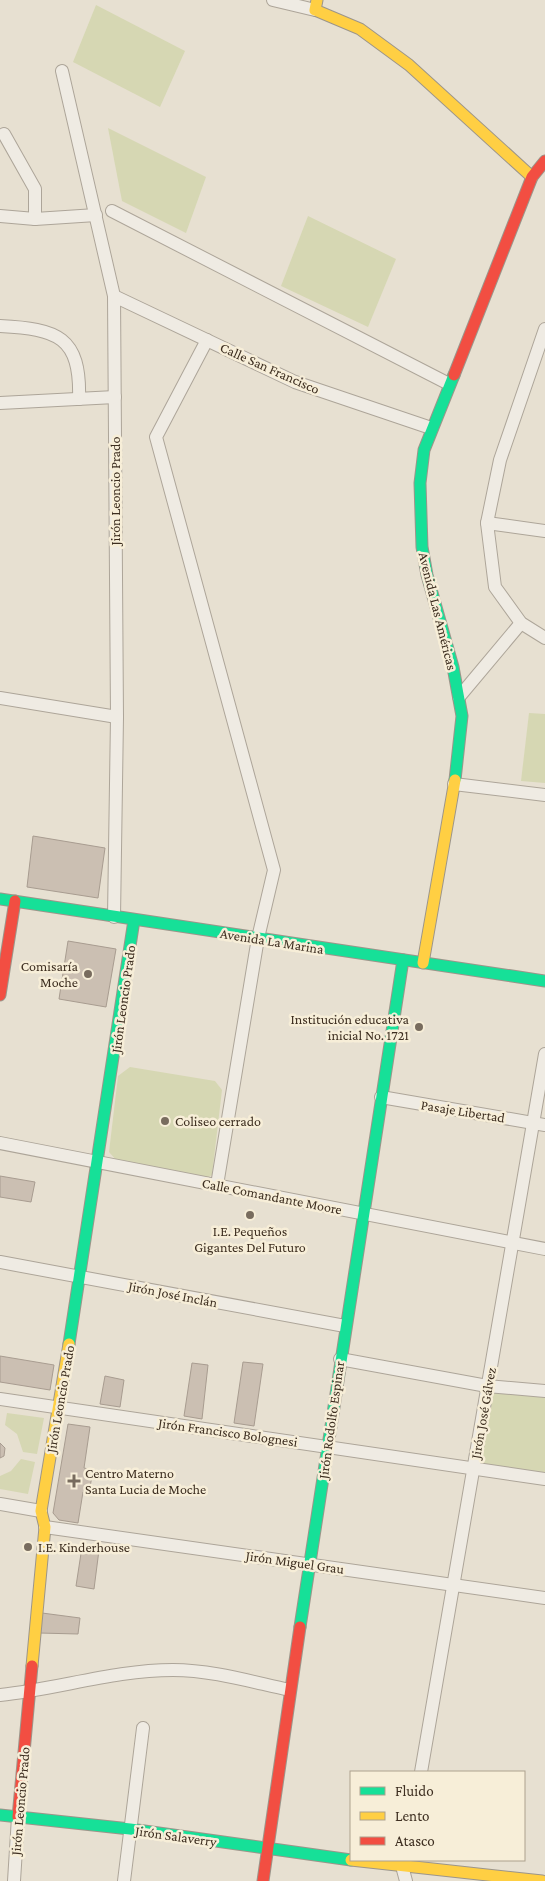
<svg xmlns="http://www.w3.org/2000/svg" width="545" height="1881" viewBox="0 0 545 1881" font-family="'Crimson Pro',serif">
<rect width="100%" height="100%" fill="#e7e0d1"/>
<g fill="#d6d7b3">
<polygon points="96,5 185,51 160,107 73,62"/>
<polygon points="108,128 206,177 186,233 122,201"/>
<polygon points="308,216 396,259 368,327 281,286"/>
<polygon points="529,713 545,714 545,783 521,781"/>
<polygon points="130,1067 215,1081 222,1090 212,1175 205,1179 117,1161 109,1152 118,1076"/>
<polygon points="491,1388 545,1394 545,1476 478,1466"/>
<polygon points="7,1413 44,1418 37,1454 23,1452 17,1434 5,1425"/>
<polygon points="21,1459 35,1462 28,1494 0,1489 0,1476 11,1471"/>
</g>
<g fill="#cbbfb2" stroke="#a89c90">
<polygon points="33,836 105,848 98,898 27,887"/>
<polygon points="68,941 116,949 106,1007 59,999"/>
<polygon points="0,1176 35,1182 31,1202 0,1197"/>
<polygon points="0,1356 54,1365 50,1390 0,1382"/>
<polygon points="243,1362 263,1364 254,1426 234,1423"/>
<polygon points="192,1363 208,1365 202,1419 184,1416"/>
<polygon points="105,1376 124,1380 120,1407 100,1404"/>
<polygon points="68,1424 90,1427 84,1468 93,1470 89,1493 83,1492 78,1523 59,1520 53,1513"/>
<polygon points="0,1443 5,1448 4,1456 0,1458"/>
<polygon points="82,1547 99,1550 94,1589 76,1586"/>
<polygon points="42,1613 80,1618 78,1634 39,1633"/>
</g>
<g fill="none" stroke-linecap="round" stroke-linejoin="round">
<defs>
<g id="street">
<polyline points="273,0 315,10"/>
<polyline points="62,71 114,296 117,717 114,917"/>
<polyline points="4,134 35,189 35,219"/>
<polyline points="112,211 449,384"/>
<polyline points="0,216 35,219 96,215"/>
<polyline points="114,296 295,382 431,428"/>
<path d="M0,326C57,329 81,336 79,399"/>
<polyline points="545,329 500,460 487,523 495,587 521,623 545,638"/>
<polyline points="207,340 156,437 274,870 258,938 217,1185"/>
<polyline points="0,403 115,397"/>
<polyline points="487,523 545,531"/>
<polyline points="459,697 521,623"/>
<polyline points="0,698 117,717"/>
<polyline points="454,784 545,795"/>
<polyline points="381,1097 545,1125"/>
<polyline points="0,1143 545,1249"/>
<polyline points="0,1262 345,1326"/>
<polyline points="340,1359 487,1386 545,1391"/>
<polyline points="0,1399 545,1479"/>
<polyline points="0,1504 41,1511"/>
<polyline points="45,1527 545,1598"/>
<path d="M0,1695C58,1689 115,1670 173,1670C212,1670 252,1682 290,1690"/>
<polyline points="421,1772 545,1054"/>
<polyline points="404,1860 402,1866 406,1881"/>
<polyline points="14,1881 18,1817"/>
<polyline points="124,1881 143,1728"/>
</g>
<g id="fast">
<polyline points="454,375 424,450 420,483 422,547 427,575 453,667 462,716 455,780"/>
<polyline points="0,899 545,981"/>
<polyline points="69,1344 134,920"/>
<polyline points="300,1627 403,960"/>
<polyline points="0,1815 130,1829 351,1860"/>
</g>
<g id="slow">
<polyline points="317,0 315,10 360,29 409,65 532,177"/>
<polyline points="423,963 455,780"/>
<polyline points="32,1666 45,1527 41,1511 69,1344"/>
<polyline points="351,1860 542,1881"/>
</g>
<g id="jam">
<polyline points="454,375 532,177 545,161"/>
<polyline points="0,995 15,901"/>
<polyline points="18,1817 32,1666"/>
<polyline points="263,1881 300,1627"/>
</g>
</defs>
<use href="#street" stroke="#ada599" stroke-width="14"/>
<use href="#fast" stroke="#9c958a" stroke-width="13"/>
<use href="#slow" stroke="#9c958a" stroke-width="13"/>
<use href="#jam" stroke="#9c958a" stroke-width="13"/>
<use href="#street" stroke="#efebe3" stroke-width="12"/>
<use href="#fast" stroke="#16e098" stroke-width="11"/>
<use href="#slow" stroke="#ffcf43" stroke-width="11"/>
<use href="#jam" stroke="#f24e42" stroke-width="11"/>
</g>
<g fill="#786c5e" stroke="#f7eed8" stroke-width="2">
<circle cx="88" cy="974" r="5"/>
<circle cx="419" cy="1027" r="5"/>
<circle cx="165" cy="1121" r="5"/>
<circle cx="250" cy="1215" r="5"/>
<path d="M71.5 1473.5h5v5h5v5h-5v5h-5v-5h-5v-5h5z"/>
<circle cx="28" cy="1547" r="5"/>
</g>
<g text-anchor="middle" stroke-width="5" stroke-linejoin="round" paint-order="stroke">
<g font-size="14" fill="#3d2e20" stroke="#f7eed8">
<text transform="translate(270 368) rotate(24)" y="5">Calle San Francisco</text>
<text transform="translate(115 491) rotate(-90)" y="5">Jirón Leoncio Prado</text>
<text transform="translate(438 611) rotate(76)" y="5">Avenida Las Américas</text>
<text transform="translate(272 941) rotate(9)" y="5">Avenida La Marina</text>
<text transform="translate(123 999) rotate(-82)" y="5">Jirón Leoncio Prado</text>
<text transform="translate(463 1111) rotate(9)" y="5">Pasaje Libertad</text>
<text transform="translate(272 1196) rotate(11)" y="5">Calle Comandante Moore</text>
<text transform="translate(173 1294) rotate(11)" y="5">Jirón José Inclán</text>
<text transform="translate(60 1399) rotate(-80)" y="5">Jirón Leoncio Prado</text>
<text transform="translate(483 1413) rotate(-80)" y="5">Jirón José Gálvez</text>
<text transform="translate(331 1420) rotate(-82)" y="5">Jirón Rodolfo Espinar</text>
<text transform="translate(228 1432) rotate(8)" y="5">Jirón Francisco Bolognesi</text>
<text transform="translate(295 1562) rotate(8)" y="5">Jirón Miguel Grau</text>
<text transform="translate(20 1801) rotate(-85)" y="5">Jirón Leoncio Prado</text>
<text transform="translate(176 1836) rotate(8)" y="5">Jirón Salaverry</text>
</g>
<g font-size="14" fill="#3d2e20" stroke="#f7eed8" text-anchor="start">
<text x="78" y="971" text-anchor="end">Comisaría<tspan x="78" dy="16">Moche</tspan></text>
<text x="409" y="1024" text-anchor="end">Institución educativa<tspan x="409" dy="16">inicial No. 1721</tspan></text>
<text x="175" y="1126">Coliseo cerrado</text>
<text x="250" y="1236" text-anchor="middle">I.E. Pequeños<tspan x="250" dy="16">Gigantes Del Futuro</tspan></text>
<text x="85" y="1478">Centro Materno<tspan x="85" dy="16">Santa Lucia de Moche</tspan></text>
<text x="38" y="1552">I.E. Kinderhouse</text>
</g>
</g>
<rect x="350" y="1771" width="175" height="90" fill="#f7eed8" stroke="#ada18e"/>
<rect x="360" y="1787" width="25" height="8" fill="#16e098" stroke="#ada18e"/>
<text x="395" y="1796" font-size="15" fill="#3d2e20">Fluido</text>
<rect x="360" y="1812" width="25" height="8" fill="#ffcf43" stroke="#ada18e"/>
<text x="395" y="1821" font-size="15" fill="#3d2e20">Lento</text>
<rect x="360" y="1837" width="25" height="8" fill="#f24e42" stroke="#ada18e"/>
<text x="395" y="1846" font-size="15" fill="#3d2e20">Atasco</text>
</svg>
